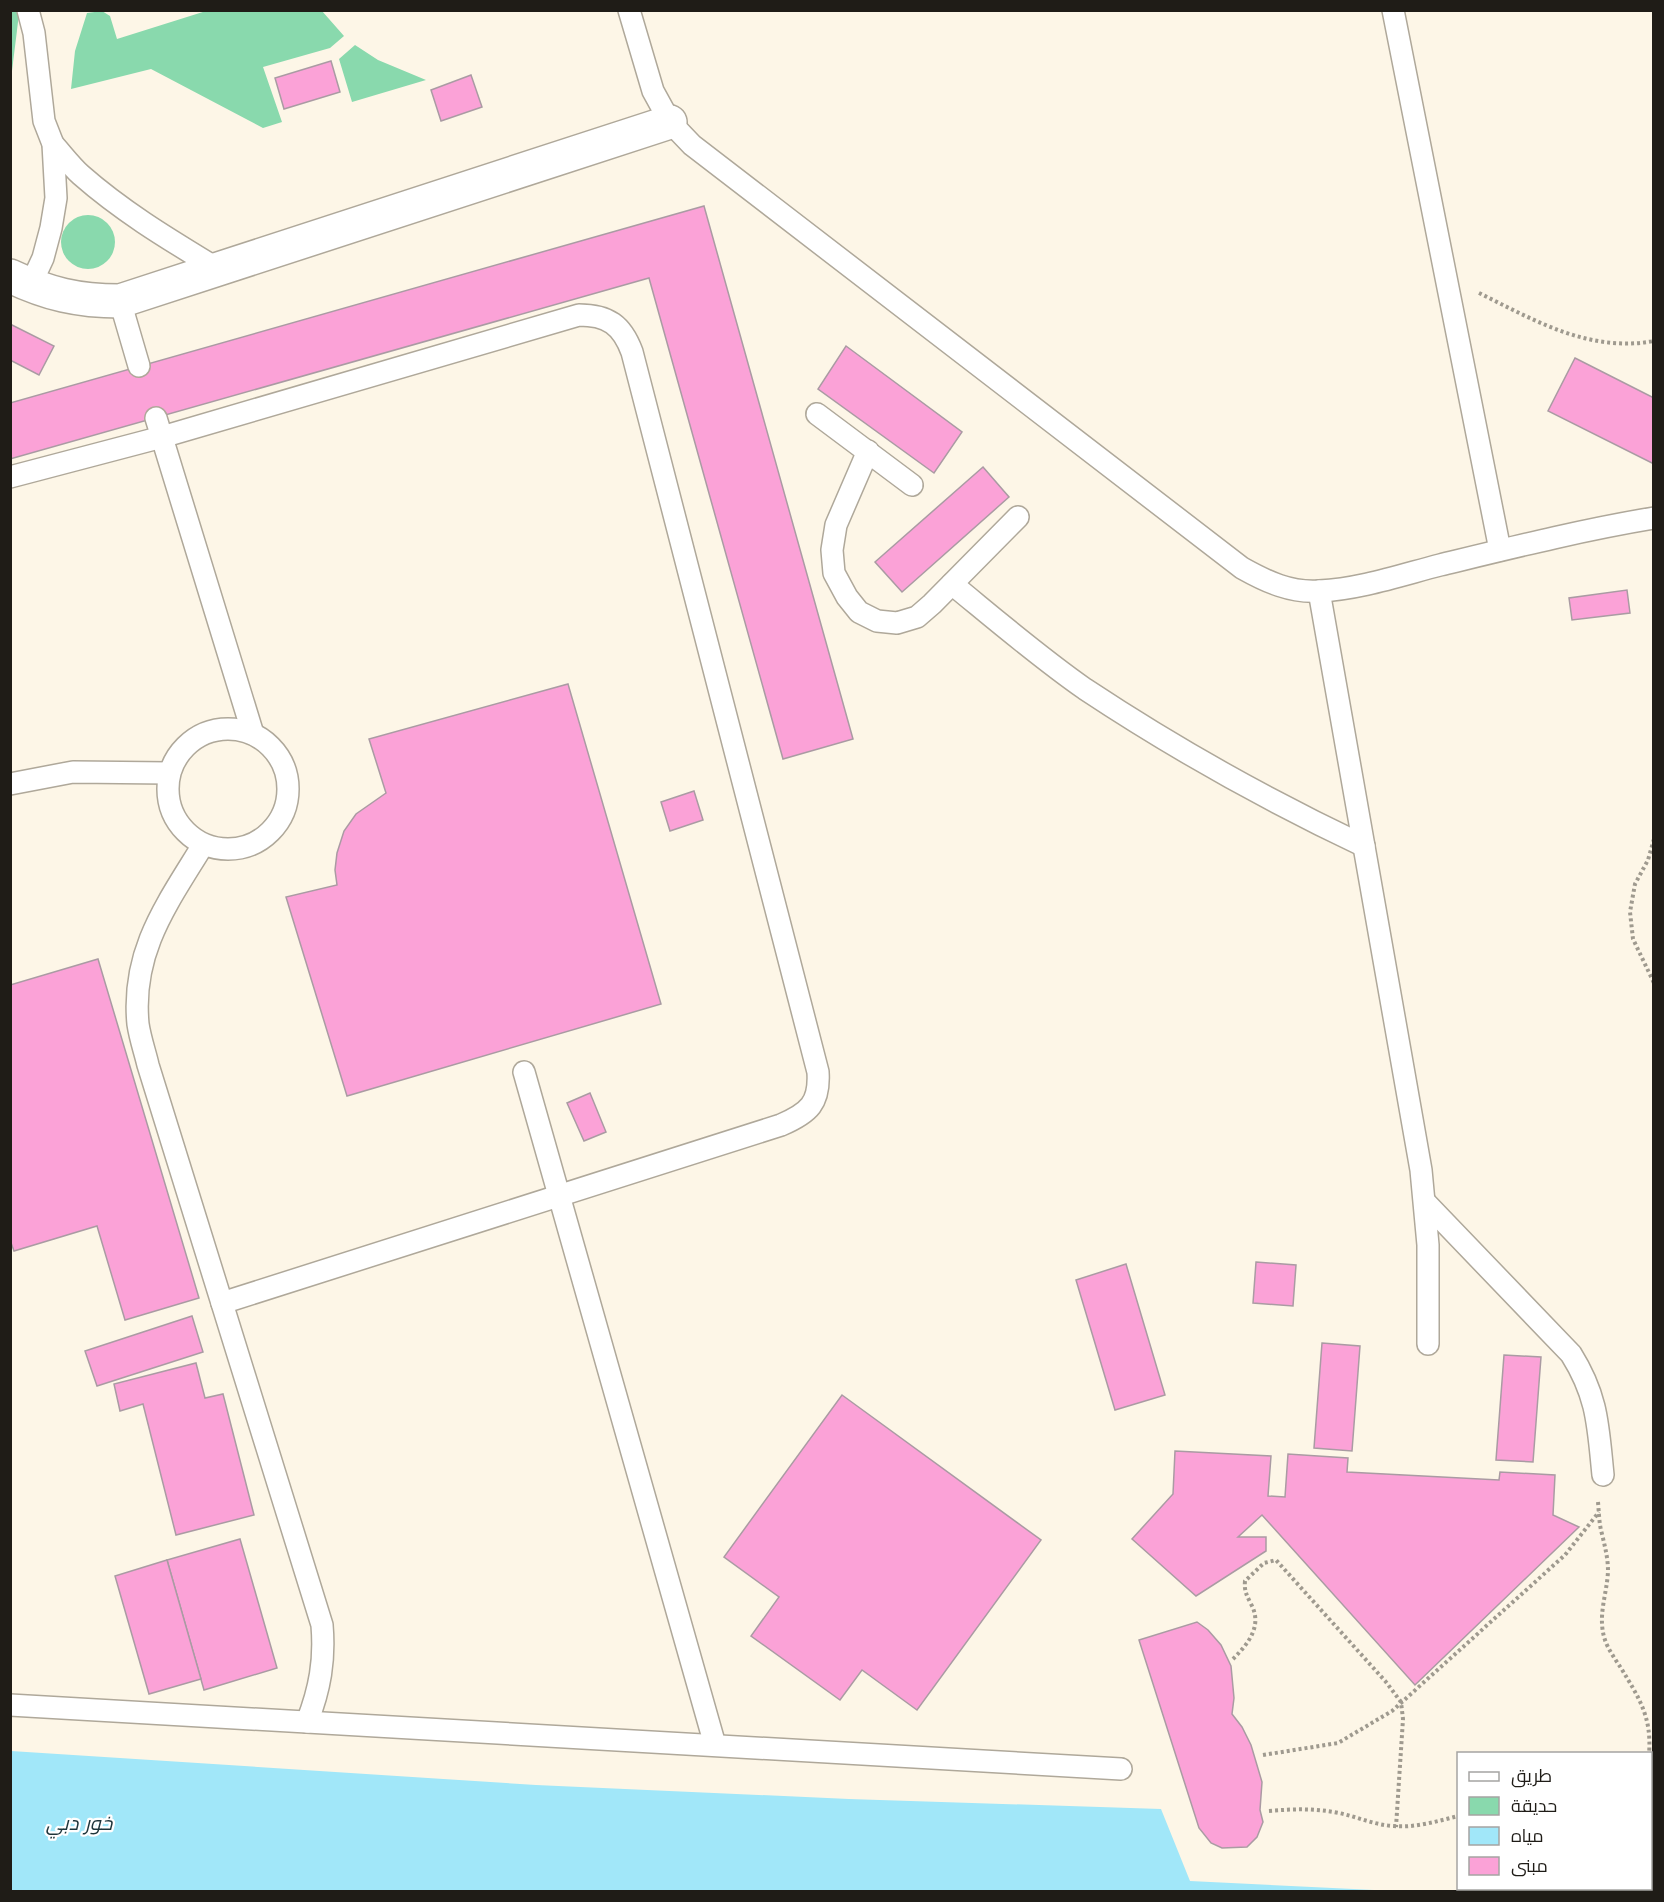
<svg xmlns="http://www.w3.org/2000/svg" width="1664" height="1902" viewBox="0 0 1664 1902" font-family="Jost,Cairo,sans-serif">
<rect width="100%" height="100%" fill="#fdf6e7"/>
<g fill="#89d9ad">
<polygon points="11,11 18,11 19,14 11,79"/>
<polygon points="206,11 322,11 344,36 330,48 263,67 282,122 263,128 151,69 71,89 75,51 87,13 102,11 110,16 117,39"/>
<polygon points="355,45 378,60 426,80 352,102 339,59"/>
<circle cx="88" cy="242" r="27"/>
</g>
<polygon fill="#a1e7f9" points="11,1751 536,1785 849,1799 1161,1809 1190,1881 1395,1891 11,1891"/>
<g fill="#fba2d7" stroke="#aa9ba3" stroke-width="1.5">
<polygon points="331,61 340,92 284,109 275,78"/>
<polygon points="471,75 482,107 441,121 431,90"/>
<polygon points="704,206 853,739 783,759 649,278 10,459 10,403"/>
<polygon points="10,324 54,346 39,375 10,360"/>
<polygon points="846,346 962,432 934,473 818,389"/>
<polygon points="1575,358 1654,398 1654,464 1548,411"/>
<polygon points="983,467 1009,497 902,592 875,562"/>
<polygon points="1627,590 1630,613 1572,620 1569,598"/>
<polygon points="568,684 661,1004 347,1096 286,897 337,885 335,870 337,853 344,831 356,814 386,793 369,739"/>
<polygon points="694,791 703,820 670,831 661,802"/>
<polygon points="98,959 199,1298 125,1320 97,1226 14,1251 10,1240 10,985"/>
<polygon points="590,1093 606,1132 584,1141 567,1103"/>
<polygon points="1256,1262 1296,1265 1293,1306 1253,1303"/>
<polygon points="1126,1264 1165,1395 1115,1410 1076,1280"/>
<polygon points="192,1316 203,1352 97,1386 85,1351"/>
<polygon points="1322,1343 1360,1346 1352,1451 1314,1448"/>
<polygon points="1504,1355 1541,1357 1533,1462 1496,1460"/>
<polygon points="196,1363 205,1398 223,1394 254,1515 176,1535 143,1404 120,1411 114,1384"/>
<polygon points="842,1395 1041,1540 917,1710 862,1670 840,1700 751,1636 779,1597 724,1557"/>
<polygon points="1175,1451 1271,1456 1268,1496 1285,1497 1288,1454 1348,1458 1347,1472 1499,1480 1500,1472 1555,1475 1553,1515 1579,1527 1415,1685 1262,1515 1238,1537 1266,1537 1266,1551 1196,1596 1132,1539 1173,1494"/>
<polygon points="240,1539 277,1668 204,1690 167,1560"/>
<polygon points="167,1560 201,1679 149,1694 115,1576"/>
<polygon points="1197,1622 1208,1630 1221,1645 1231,1666 1234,1698 1232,1714 1242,1727 1251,1745 1262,1782 1260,1810 1263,1822 1257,1837 1247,1847 1222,1848 1211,1843 1199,1828 1139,1640"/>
</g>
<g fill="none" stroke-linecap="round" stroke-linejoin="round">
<defs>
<g id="service">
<polyline points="28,10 34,33 44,121 53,144 56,198 51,228 43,258 30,286"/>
<path d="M629,10L653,91L670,122L692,145L1242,568C1267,582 1291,593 1319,591C1360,589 1401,575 1440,565C1510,548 1582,530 1654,518"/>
<polyline points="1393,10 1500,550"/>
<path d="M53,144C62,154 71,166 81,175C123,212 170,240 216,268"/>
<polyline points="120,301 139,366"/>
<polyline points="817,414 912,485"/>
<polyline points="156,418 253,734"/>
<polyline points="868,451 836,525 832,550 834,573 847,597 859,612 877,621 897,623 917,617 932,604 1018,517"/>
<path d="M10,477L162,437L579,315C608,315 622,325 632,352L818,1072C820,1103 809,1113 781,1125L222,1303"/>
<path d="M952,584C996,620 1039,657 1085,689C1174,748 1267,800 1364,846"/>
<polyline points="1319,591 1421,1170 1428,1245 1428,1344"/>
<circle cx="228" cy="789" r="60"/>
<polyline points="10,784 73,772 169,773"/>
<path d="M203,845C167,904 131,951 138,1024C140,1038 145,1052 148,1065L322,1625C325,1660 320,1689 307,1722"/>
<polyline points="524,1072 715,1745"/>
<path d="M1425,1202L1571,1354C1598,1397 1598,1426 1603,1475"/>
<polyline points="10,1705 1121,1769"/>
</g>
<path id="minor" d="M10,276C48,294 78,301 120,301L670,122"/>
</defs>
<use href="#service" stroke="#afa89a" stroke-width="24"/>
<use href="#minor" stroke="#afa89a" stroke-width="36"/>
<g stroke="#9f9a8f" stroke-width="4" stroke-dasharray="3 3" stroke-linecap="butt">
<path d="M1479,293C1534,320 1589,353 1654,341"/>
<polyline points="1654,839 1648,860 1635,884 1630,912 1633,939 1654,983"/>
<path d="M1598,1502C1599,1513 1599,1524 1602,1534C1605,1547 1608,1558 1608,1571C1607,1595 1597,1616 1605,1640C1608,1649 1615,1659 1621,1668C1639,1698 1652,1717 1649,1754"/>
<path d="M1233,1659C1248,1644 1263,1626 1251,1604C1247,1596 1244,1591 1245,1581L1264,1563L1276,1560L1386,1682L1401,1702L1403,1719L1396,1827"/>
<polyline points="1263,1755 1338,1743 1392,1711 1565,1555 1599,1512"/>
<path d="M1269,1811C1293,1809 1315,1808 1339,1813C1358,1817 1374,1825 1394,1826C1415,1828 1438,1821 1458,1816"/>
</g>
<use href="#service" stroke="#fff" stroke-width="21"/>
<use href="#minor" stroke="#fff" stroke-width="33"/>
</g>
<g text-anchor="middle" stroke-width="4.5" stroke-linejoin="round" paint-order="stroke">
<g font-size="20" font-style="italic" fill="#1e353b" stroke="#fff">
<text x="79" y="1830">خور دبي</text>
</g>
</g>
<rect width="1664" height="1902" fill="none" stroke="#1f1c17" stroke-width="24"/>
<rect x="1457" y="1752" width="195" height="138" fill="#ffffff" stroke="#a5a4a2" stroke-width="1.5"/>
<rect x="1469" y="1772" width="30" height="9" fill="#ffffff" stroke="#a5a4a2" stroke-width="1.5"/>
<text x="1511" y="1782" font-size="18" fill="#1f1c17">طريق</text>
<rect x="1469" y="1797" width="30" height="18" fill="#89d9ad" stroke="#a5a4a2" stroke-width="1.5"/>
<text x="1511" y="1812" font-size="18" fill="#1f1c17">حديقة</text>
<rect x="1469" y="1827" width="30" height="18" fill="#a1e7f9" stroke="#a5a4a2" stroke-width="1.5"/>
<text x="1511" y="1842" font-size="18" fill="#1f1c17">مياه</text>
<rect x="1469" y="1857" width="30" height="18" fill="#fba2d7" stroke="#a5a4a2" stroke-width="1.5"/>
<text x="1511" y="1872" font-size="18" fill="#1f1c17">مبنى</text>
</svg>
